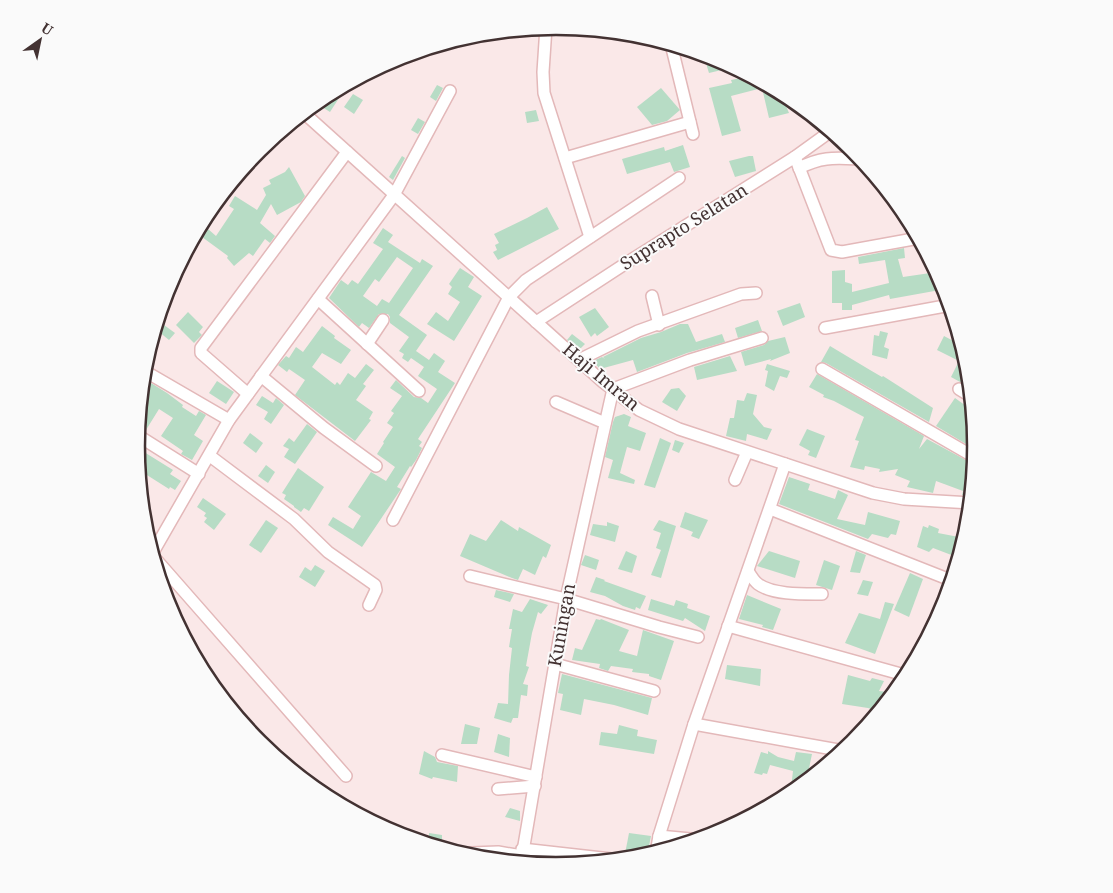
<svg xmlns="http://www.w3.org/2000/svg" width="1113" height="893" viewBox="0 0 1113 893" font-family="'Noto Serif',serif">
<rect width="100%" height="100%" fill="#fae8e8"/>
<g fill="#b7dcc5" fill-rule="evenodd">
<polygon points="714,57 718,58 734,67 709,73 705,60"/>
<polygon points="751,76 776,89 779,100 783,99 789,113 769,118 762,88 731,96 741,131 722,136 709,88 732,83 731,80"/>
<polygon points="437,85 443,88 436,101 430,97"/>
<polygon points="661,88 680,110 667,121 652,125 637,107"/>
<polygon points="331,93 339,98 330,112 316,103"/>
<polygon points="353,94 363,100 354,114 344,107"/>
<polygon points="536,110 539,121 527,123 525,112"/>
<polygon points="418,118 425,122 418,134 411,130"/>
<polygon points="683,145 690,167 674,172 670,162 627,174 622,159 664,147 665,151"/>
<polygon points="402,156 405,158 393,180 389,177"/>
<polygon points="749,156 753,156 756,171 735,177 729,161"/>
<polygon points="289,167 305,196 301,202 277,215 271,204 260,223 275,236 270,243 265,239 253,256 249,253 234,266 227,258 228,256 202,237 208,229 216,236 234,209 229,206 235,196 257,210 266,195 263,188 271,184 269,180 285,172"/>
<polygon points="547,207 559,229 498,260 493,252 497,250 495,245 499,243 494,234 527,218"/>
<path d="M383,228L393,235L388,242L420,263L422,259L433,266L399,315L427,335L416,351L429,360L434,353L445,361L438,372L455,383L418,439L422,442L419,446L422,448L416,460L411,467L410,466L397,487L401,489L399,492L362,547L328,525L333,517L353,529L361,516L348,507L371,472L386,481L395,467L377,454L384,443L383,442L393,427L387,423L394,413L391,411L402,396L390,388L396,380L414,397L421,398L428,403L437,389L418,376L424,367L411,358L408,362L402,358L404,354L399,351L409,337L390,323V317L388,314H379L369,328L362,323L359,327L329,298L341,280L348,285L352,280L358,284L383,249L373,243ZM397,257L413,268L389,303L382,299L377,306L363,296L375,279L379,282Z"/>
<polygon points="904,248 905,258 898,259 903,277 937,272 940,290 890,299 889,295 852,305 852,310 842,310 842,303 832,303 832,271 845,270 845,282 852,284 852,292 889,283 885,260 859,264 858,257"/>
<polygon points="460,268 474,277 468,287 482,296 454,341 427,324 436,312 448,321 460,302 448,294 452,287 449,284"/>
<polygon points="800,303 805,317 783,326 777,311"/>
<polygon points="595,308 609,327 597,336 595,333 591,337 579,317"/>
<polygon points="188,312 203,327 199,332 202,335 194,343 176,325"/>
<polygon points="758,320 762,331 738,338 735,328"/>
<polygon points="680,324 688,324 696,342 722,334 725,342 687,353 637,372 633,360 600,369 593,361 602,357 605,359 603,357 641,338 661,332"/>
<polygon points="164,325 175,333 169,340 158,331"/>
<polygon points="322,326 335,336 334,338 351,350 341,364 322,353 312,367 335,385 337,382 340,385 348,373 355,378 366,364 374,370 363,384 366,386 356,400 373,412 369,419 371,420 355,441 295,395 305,380 289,369 287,372 278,365 286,356 289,358 296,347 303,352"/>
<polygon points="880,331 888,333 884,347 889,349 887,359 872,355 874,335 879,336"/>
<polygon points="572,334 585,344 579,350 567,340"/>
<polygon points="944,336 963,346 969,365 971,388 951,377 959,361 937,350"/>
<polygon points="785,337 790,353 770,361 771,359 745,366 741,352 764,345 768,341"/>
<polygon points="830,346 870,370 882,377 883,376 933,408 929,422 826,363 821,362"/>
<polygon points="730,356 737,371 697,380 694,367"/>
<polygon points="767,364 790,371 787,378 780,376 774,391 765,386 768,371 765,370"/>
<polygon points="817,374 924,436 919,449 927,439 975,465 972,496 962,495 963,491 936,481 933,493 907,487 910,481 895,475 898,469 879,472 880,469 865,466 864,470 850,467 859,441 855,440 864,417 834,401 823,397 824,395 809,387"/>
<polygon points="143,378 167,393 183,405 182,407 196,416 199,411 206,415 194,435 203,441 192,460 181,454 183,451 161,436 173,418 159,409 146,430 138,425 139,421 148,405 141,401"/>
<polygon points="217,381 234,392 226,404 209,393"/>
<polygon points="679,388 686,396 677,411 662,402 671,389"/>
<polygon points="747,393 757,395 753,414 764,427 772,429 767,440 747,434 746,441 726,436 730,418 734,418 737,400 744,401"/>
<polygon points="262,396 273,403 276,398 284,405 271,424 264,419 268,412 256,405"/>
<polygon points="955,398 973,411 976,450 936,426"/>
<polygon points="624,414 631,417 628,426 646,433 640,451 627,447 620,473 635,480 634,484 608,478 613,460 605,457 613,422 615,417"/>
<polygon points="307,424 317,432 295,464 284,457 289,449 283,446 289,438 294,442"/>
<polygon points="807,429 825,436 816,458 808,455 810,451 799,445"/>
<polygon points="250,433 263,443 256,453 243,443"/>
<polygon points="660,438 671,443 655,488 644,485"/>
<polygon points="675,440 684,443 679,453 672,450"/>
<polygon points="136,447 173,470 170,474 181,481 175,490 170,487 169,489 139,470"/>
<polygon points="266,465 275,472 268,483 258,476"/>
<polygon points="298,468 324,487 309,511 304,508 301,512 294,507 294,506 284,499 286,495 282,493"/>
<polygon points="789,477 810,484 808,490 835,499 838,490 848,495 837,519 865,525 868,512 900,521 896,535 891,534 888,538 872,534 868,539 779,504"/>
<polygon points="203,498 226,514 214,530 204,522 207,518 204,516 206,513 197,507"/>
<polygon points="685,512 708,520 699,539 691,536 693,532 680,527"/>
<polygon points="266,520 278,528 261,553 249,545"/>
<polygon points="501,520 518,531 519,527 551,545 546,558 543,556 535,575 523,569 518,580 512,578 460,556 470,534 486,541"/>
<polygon points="659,520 676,526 661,578 651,575 661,550 656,548 661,533 653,530"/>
<polygon points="607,522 619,526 615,542 590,535 593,524 607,526"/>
<polygon points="929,525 939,529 938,533 964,538 960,550 954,556 933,548 929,552 917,547 923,526 928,528"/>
<polygon points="626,551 637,556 632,573 618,569"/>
<polygon points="769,551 800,561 795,578 757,566"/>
<polygon points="856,551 866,555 860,573 850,572"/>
<polygon points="585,555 599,560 596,570 581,565"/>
<polygon points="824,560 840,566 832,590 816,585"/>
<polygon points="315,565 325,571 315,587 299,577 305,567 311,571"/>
<polygon points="910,573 923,579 909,617 894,610"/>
<polygon points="596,577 605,580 604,581 646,596 640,609 636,607 635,610 623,606 605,596 590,592"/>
<polygon points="863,580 873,582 868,596 857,594"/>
<polygon points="496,590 514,594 510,602 494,597"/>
<polygon points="747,595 781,609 773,630 762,627 763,625 739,619"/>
<polygon points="530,599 548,605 541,614 538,612 532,633 526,666 529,667 523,684 528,685 527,696 521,695 518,718 513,718 511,723 494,718 498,703 508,704 509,675 512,648 509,647 512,629 509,629 513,609 522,612"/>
<polygon points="651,599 674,606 676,600 688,604 687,608 710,616 705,631 685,618 683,621 648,610"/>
<polygon points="885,602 894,604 875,654 845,643 859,613 880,619"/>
<polygon points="596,619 600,620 601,619 629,630 619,651 637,656 643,630 674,641 661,680 649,676 649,674 632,672 633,669 611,666 608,671 599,668 600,664 572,660 575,648 582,650"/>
<polygon points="727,665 761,669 760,686 725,679"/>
<polygon points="562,674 652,698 648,715 614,705 584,699 581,715 560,710 563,694 558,693"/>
<polygon points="848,675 870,681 872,678 884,681 879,691 896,693 880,712 868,708 842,704"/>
<polygon points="465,724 480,728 477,744 461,744"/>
<polygon points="619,725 638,730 637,736 657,740 654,754 599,745 601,732 617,734"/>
<polygon points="498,734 510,738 509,757 494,752"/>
<polygon points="424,751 435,757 437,762 458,766 457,782 433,777 432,779 419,774"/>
<polygon points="768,751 778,757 794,761 796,752 812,754 806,783 798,789 791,788 793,771 770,765 767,774 763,773 762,775 754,773 761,752 768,754"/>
<polygon points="510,808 520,811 520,821 505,817"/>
<polygon points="713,824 724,826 723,832 711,837"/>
<polygon points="429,833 442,835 442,849 429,845"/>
<polygon points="629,833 651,836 647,856 643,857 625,854"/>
<polygon points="530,858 575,863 575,865 556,867 528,864"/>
</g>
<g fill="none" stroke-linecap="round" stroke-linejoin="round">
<defs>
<g id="minor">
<polyline points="546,27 543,72 544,93 590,237"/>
<polyline points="671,44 693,134"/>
<polyline points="304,113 603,382 639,410 679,429 873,493 904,499 971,503"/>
<polyline points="795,157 831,250 842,252 919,238"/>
<polyline points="565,158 690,122"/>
<path d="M799,168C823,156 835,158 861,159"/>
<polyline points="652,296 659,325"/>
<polyline points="318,299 419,391"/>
<polyline points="536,322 631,260 795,157 831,131"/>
<polyline points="825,328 945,306 949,309 961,338"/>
<polyline points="367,344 383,320"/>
<polyline points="579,360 638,331 741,294 756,293"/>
<polyline points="822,369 976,458"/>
<polyline points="148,373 229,420"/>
<polyline points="261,376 324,428 376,466"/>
<polyline points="959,389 972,397"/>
<polyline points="248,394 201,353 201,348 347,152"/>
<polyline points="556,402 605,423"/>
<polyline points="137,435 199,474"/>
<polyline points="210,456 294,519 328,552 375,585 376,590 369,605"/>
<polyline points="735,480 747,452"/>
<polyline points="770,509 953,581"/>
<polyline points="393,520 509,297 526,280 679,178"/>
<polyline points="152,554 229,420 394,195 450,91"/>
<polyline points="153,556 346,776"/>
<path d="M748,571C751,576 754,581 758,584C773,595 804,594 822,594"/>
<polyline points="470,576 566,599 659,627 698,637"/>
<polyline points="728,626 908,676"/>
<polyline points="555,664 654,691"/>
<polyline points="694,724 844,751"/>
<polyline points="442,755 536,777"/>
<polyline points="498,789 535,786"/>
<polyline points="659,836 694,724 785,464"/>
<polyline points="522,849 620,860"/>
<polyline points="471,853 498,852 522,856"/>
<polyline points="656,853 659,836 701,840"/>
<polyline points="521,863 566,599 613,389 690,360 762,338"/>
</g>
</defs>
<use href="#minor" stroke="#e3b8b9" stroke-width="14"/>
<use href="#minor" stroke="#fff" stroke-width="11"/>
</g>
<g text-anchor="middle" stroke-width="4" stroke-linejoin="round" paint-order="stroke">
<g font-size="18" fill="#433232" stroke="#fafafa">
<text transform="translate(684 227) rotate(-32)" y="6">Suprapto Selatan</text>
<text transform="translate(601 377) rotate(40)" y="6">Haji Imran</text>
<text transform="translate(562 625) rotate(-80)" y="6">Kuningan</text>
</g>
</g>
<path d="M0 0H1113V893H0ZM145 446a411 411 0 1 1 822 0a411 411 0 1 1-822 0Z" fill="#fafafa" fill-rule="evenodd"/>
<path fill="none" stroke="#433232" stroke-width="2.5" d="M145 446a411 411 0 1 1 822 0a411 411 0 1 1-822 0Z"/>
<g transform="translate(40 40) rotate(33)" stroke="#fafafa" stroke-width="4" paint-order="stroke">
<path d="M0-4L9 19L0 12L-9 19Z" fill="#433232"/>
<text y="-8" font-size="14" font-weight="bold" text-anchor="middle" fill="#433232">U</text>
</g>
</svg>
